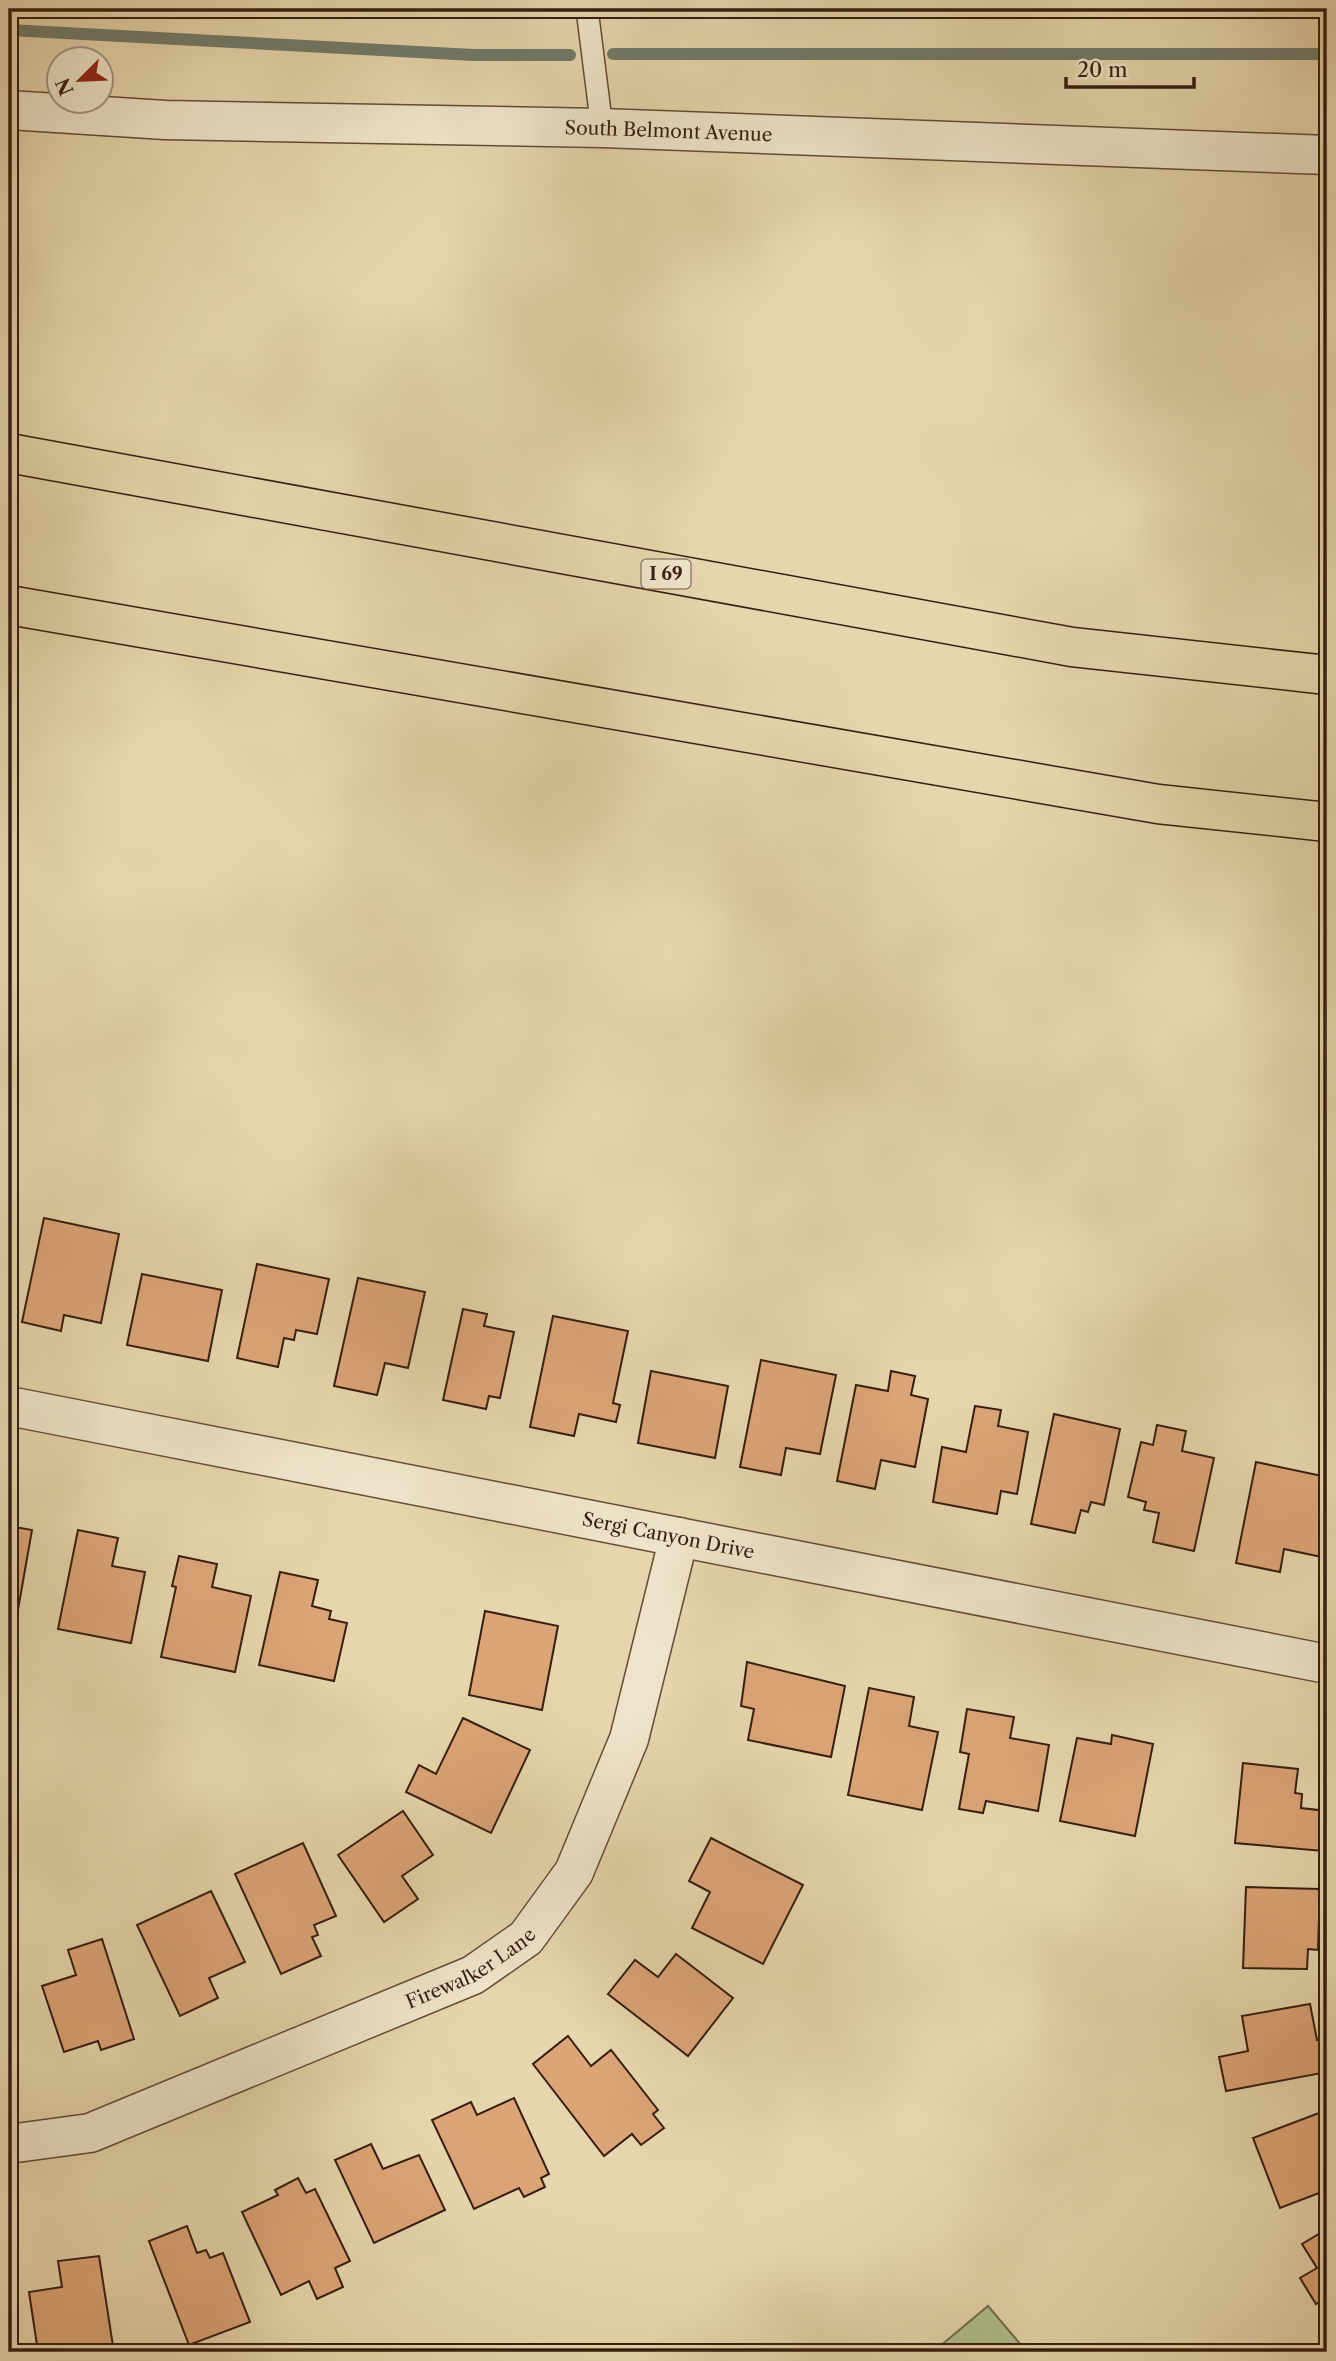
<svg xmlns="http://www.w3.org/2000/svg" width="1336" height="2361" viewBox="0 0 1336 2361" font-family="'Libre Caslon Text',serif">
<rect width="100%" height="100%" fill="#e7d6ad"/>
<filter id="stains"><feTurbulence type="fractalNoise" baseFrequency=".00286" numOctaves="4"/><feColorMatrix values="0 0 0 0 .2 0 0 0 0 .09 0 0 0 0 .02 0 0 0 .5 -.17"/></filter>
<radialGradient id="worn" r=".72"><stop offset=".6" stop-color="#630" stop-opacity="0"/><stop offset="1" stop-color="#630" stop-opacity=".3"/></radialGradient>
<polygon fill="#afbf8e" stroke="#736e4f" stroke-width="2" points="988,2306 1027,2352 933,2352"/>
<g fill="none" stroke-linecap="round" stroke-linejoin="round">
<g stroke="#717b6b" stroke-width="12">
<polyline points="9,30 474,55 570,55"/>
<polyline points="613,54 1327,54"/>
</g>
</g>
<g fill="#dca578" stroke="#371e10" stroke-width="2">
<polygon points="44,1218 119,1234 101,1323 64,1315 61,1331 22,1322"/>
<polygon points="257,1264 329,1279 317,1334 296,1330 294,1340 284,1338 278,1367 237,1358"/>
<polygon points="142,1274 222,1290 208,1361 127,1345"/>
<polygon points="358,1278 425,1292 408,1368 385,1363 377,1395 334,1386"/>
<polygon points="463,1309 487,1314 484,1326 514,1332 500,1398 489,1396 486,1409 443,1400"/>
<polygon points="553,1316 628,1331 613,1403 620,1405 616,1422 579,1414 574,1436 530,1427"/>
<polygon points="761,1360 836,1375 820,1454 786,1448 781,1475 740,1467"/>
<polygon points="651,1371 728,1386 715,1458 638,1443"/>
<polygon points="891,1371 915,1376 911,1395 928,1399 915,1467 881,1460 875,1489 837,1481 856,1385 888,1391"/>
<polygon points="975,1406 1001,1410 998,1426 1028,1432 1017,1494 1001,1491 997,1514 933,1502 942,1447 966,1452"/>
<polygon points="1054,1414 1120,1429 1104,1505 1091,1502 1088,1512 1081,1510 1075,1533 1031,1524"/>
<polygon points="1157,1425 1186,1431 1182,1451 1214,1458 1194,1551 1153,1542 1159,1513 1144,1510 1146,1502 1128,1497 1141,1442 1153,1445"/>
<polygon points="1256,1462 1327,1477 1326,1558 1284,1549 1280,1572 1236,1563"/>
<polygon points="9,1526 32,1530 16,1621 9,1620"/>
<polygon points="78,1530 118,1538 112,1566 145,1572 131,1643 58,1629"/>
<polygon points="179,1556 217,1564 212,1587 251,1596 235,1672 161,1657 176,1587 172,1586"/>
<polygon points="280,1572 318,1580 312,1606 331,1611 329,1619 347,1623 334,1681 259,1665"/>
<polygon points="485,1611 558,1626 542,1710 469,1695"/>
<polygon points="747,1662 845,1686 831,1757 748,1740 754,1709 741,1706"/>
<polygon points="869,1688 914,1697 909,1726 938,1732 922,1810 848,1795"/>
<polygon points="967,1709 1014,1717 1010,1738 1049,1745 1038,1811 986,1801 983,1813 959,1809 969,1754 960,1752"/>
<polygon points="463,1718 530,1750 491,1833 406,1792 419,1765 436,1774"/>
<polygon points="1112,1735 1153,1744 1135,1836 1060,1821 1077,1738 1111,1744"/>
<polygon points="1243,1763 1298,1769 1295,1793 1302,1794 1301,1808 1327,1811 1323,1851 1235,1843"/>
<polygon points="403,1811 433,1855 402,1876 418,1899 384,1922 338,1855"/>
<polygon points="711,1838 803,1885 763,1964 692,1928 710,1892 689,1881"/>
<polygon points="303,1843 336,1916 314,1925 318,1935 312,1937 321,1956 281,1974 235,1874"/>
<polygon points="1246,1887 1320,1889 1318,1950 1308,1949 1307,1969 1243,1968"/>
<polygon points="211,1891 245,1962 209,1978 218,1998 180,2016 137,1925"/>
<polygon points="102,1939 134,2039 101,2050 98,2041 64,2052 42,1986 76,1975 68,1950"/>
<polygon points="676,1954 733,1998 688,2056 608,1994 635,1960 658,1977"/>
<polygon points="1310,2004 1317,2040 1327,2038 1327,2072 1226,2091 1219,2057 1248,2051 1242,2016"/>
<polygon points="568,2036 591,2066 611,2050 658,2110 653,2114 664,2128 641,2145 632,2134 604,2156 533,2064"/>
<polygon points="514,2098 549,2174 541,2178 545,2187 524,2197 519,2188 474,2209 432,2120 471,2102 477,2115"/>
<polygon points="1327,2110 1327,2190 1280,2208 1253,2138"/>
<polygon points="371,2144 383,2169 419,2155 445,2210 374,2243 335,2160"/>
<polygon points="298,2178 306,2193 315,2189 350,2261 335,2268 343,2287 317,2299 309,2281 281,2295 242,2212 278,2195 275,2190"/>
<polygon points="187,2226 197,2253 206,2250 210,2258 223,2253 250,2322 189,2345 149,2241"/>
<polygon points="1327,2229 1327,2297 1316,2304 1300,2278 1317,2268 1302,2244"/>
<polygon points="99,2256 113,2346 74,2352 38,2352 29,2292 62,2287 58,2261"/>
</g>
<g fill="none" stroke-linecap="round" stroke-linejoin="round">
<defs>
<polyline id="lane" points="587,9 602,128"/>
<g id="street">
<path id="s1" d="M9,110L165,120L602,128L1327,155"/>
<path id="s2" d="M9,1406L1327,1664"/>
<path id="s3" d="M9,2144L90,2133L473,1975L526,1938L574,1872L629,1739L679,1537"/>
</g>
<g id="highway">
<polyline points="9,453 1072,647 1327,675"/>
<polyline points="9,605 1158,804 1327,822"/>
</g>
</defs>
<use href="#lane" stroke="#634c37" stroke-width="24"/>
<use href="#street" stroke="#634c37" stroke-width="41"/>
<use href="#highway" stroke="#371e10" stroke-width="41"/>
<use href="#lane" stroke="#efe4ca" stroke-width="21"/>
<use href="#street" stroke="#efe4ca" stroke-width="38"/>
<use href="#highway" stroke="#e7d6ad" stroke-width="38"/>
</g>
<g text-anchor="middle" stroke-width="5" stroke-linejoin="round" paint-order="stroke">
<rect fill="#efe4ca" stroke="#6e5948" stroke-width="2" x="641.5" y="559.5" width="49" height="29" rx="5"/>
<g font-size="18" font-weight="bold" fill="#371e10">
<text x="666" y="580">I 69</text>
</g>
<g font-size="19" fill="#371e10" stroke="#efe4ca">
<text dy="7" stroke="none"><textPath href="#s1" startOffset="660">South Belmont Avenue</textPath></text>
<text dy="7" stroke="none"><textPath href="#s2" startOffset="672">Sergi Canyon Drive</textPath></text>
<text dy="7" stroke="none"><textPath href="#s3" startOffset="497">Firewalker Lane</textPath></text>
</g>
</g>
<rect width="1336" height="2361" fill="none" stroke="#e7d6ad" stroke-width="35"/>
<rect x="10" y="10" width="1315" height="2340" fill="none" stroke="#371e10" stroke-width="3.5"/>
<rect x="18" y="18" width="1301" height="2326" fill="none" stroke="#371e10" stroke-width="2"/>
<g transform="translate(80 80) rotate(246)"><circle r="33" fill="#efe4ca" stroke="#a59580" stroke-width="2"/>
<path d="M0-5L12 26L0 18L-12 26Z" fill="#8f2418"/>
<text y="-10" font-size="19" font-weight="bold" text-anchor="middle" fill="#371e10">N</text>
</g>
<path d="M1066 77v10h128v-10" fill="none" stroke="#371e10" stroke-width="3.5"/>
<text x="1077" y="77" font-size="21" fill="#371e10" stroke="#efe4ca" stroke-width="5" paint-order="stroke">20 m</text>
<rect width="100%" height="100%" filter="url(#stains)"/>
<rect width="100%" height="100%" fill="url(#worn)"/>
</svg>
